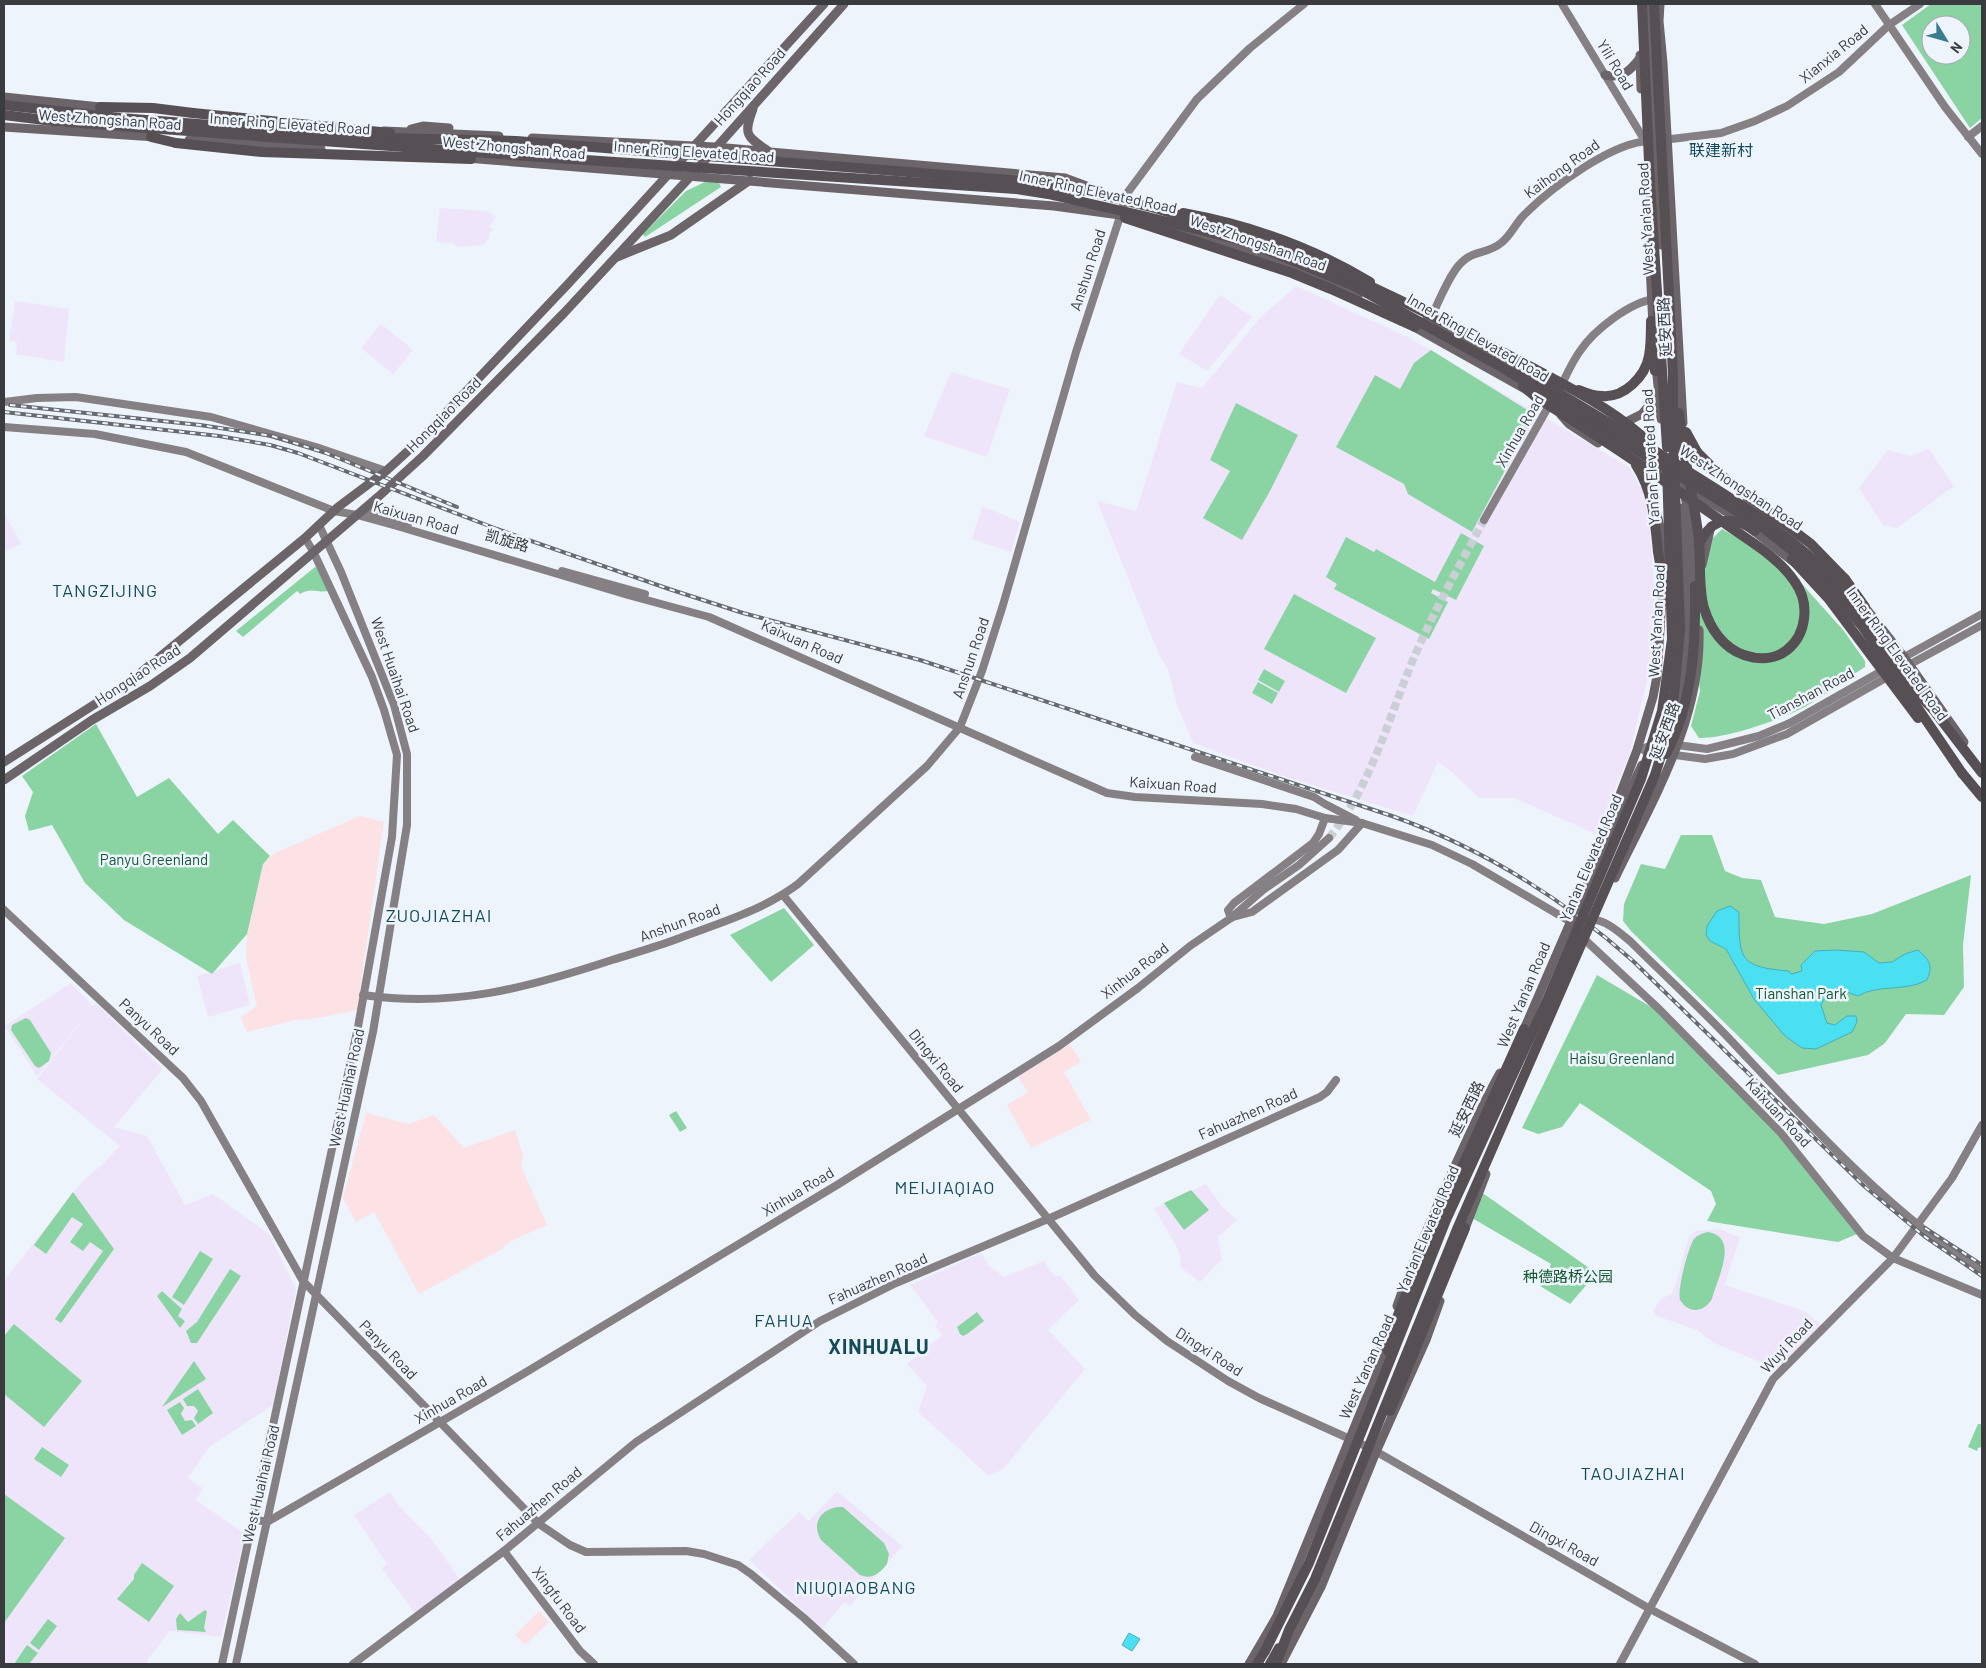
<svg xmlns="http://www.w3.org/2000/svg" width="1986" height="1668" viewBox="0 0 1986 1668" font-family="Barlow,'Noto Sans SC',sans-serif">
<rect width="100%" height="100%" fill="#eef4fb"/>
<g fill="#eee5fa">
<polygon points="440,208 486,211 496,217 489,227 493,229 489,234 490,237 483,245 458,247 452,243 436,242"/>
<polygon points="1296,286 1408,337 1629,467 1643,491 1649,519 1658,636 1629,755 1596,834 1514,798 1479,798 1453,773 1438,762 1413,816 1283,776 1193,743 1177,705 1168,669 1160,657 1097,501 1136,511 1177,382 1202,388 1260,318"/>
<polygon points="1220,295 1252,317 1207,371 1179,354"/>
<polygon points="15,301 69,309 64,362 16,354 17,342 9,340"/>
<polygon points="381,324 413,350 393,374 361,348"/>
<polygon points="951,372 1010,389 987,457 924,436"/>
<polygon points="1929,449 1954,486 1897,528 1883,525 1859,488 1888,450 1910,456"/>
<polygon points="982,506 1020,522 1011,552 972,539"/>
<polygon points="4,512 21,544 4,552"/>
<polygon points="240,963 250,1005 208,1017 197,976"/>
<polygon points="71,983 93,1006 96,1003 163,1069 114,1127 147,1136 185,1205 213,1194 269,1234 296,1289 273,1405 209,1447 188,1478 203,1488 196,1500 245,1534 221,1637 170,1631 148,1659 147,1664 4,1664 4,1281 80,1184 103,1164 120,1146 37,1079 93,1007 37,1076 5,1026"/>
<polygon points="1206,1184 1222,1207 1237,1220 1218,1237 1222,1259 1200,1282 1180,1267 1181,1259 1178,1249 1154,1208"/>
<polygon points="1719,1229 1740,1237 1725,1285 1804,1311 1821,1325 1778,1369 1714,1343 1697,1330 1654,1315 1653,1311 1660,1300 1672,1293 1675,1286 1689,1237 1695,1231"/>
<polygon points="981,1253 989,1266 1004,1277 1044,1261 1054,1276 1061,1276 1079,1300 1048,1330 1085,1369 1003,1469 989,1476 918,1412 927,1386 907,1364 942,1335 935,1326 938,1322 910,1285"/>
<polygon points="837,1491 902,1546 850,1606 844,1602 822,1629 749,1560 799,1512 809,1521"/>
<polygon points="390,1492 399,1506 433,1541 461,1581 416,1615 382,1568 387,1564 354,1515"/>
</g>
<g fill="#fce1e5">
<polygon points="360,816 384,822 357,1010 312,1019 295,1020 247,1032 241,1017 257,1006 246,958 247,934 263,863 275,853"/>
<polygon points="1070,1044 1081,1062 1064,1072 1091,1120 1031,1148 1007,1105 1028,1092 1018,1077"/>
<polygon points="366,1113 409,1124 434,1115 464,1148 515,1130 523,1156 521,1166 547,1225 509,1242 502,1249 419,1294 374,1212 356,1222 343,1198"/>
<polygon points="539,1611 549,1622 525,1645 515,1635"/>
</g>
<g fill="#8ad4a3" fill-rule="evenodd">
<path d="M1931,4H1982V118L1970,128L1902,25ZM1931,25H1961V55H1931Z"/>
<polygon points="707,181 719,183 721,187 645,237 643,234 686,191"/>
<polygon points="1431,350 1529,411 1533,418 1472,532 1408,494 1404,484 1336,447 1375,375 1400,389 1414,363"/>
<polygon points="1236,403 1298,435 1270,491 1242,540 1203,518 1230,471 1210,460"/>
<path d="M1722,529L1741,540L1801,583L1844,631L1865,661V667C1844,680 1824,696 1803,708C1779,720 1726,739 1699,738L1691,726L1700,691L1692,615L1704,547Z"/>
<polygon points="1461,533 1484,546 1456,600 1433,589 1431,593 1448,602 1429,639 1334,589 1337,584 1326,577 1346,537 1374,552 1376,549 1435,582"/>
<path d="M315,567L320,569L330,590C320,595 313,586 300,594L297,591L243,637L236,631Z"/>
<polygon points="1294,594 1376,638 1346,693 1264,649"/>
<polygon points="1264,669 1285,681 1279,692 1258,680"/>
<polygon points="1258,682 1278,693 1272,704 1252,693"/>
<polygon points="96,724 137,797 169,778 218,834 233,820 270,856 263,864 247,934 212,974 124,920 85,883 52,825 29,831 25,816 33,792 22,776"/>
<polygon points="1681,835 1712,835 1725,871 1742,878 1761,880 1775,917 1824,924 1872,914 1971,875 1963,945 1964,987 1944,1015 1906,1014 1885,1043 1868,1055 1778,1075 1631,931 1623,921 1624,904 1641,864 1665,869"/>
<polygon points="784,908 814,945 771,982 730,935"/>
<polygon points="1597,975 1658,1011 1780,1133 1857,1234 1838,1242 1707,1221 1716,1204 1711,1191 1580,1103 1562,1127 1538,1134 1522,1128"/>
<polygon points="26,1018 30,1020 51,1053 49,1061 39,1068 35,1066 11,1030 12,1025"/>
<polygon points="676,1111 687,1128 680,1132 669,1115"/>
<polygon points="1191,1190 1209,1210 1184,1230 1164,1203"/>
<polygon points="73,1192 114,1249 61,1323 55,1319 103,1251 90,1242 83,1251 70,1242 83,1224 72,1217 46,1254 34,1245"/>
<polygon points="1481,1192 1592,1270 1595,1275 1570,1304 1540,1286 1551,1264 1472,1218"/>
<path d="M1708,1232C1740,1237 1717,1279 1712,1299C1703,1313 1689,1314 1680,1300C1677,1290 1688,1248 1694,1239C1698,1235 1702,1233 1708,1232Z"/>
<polygon points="200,1251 213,1259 184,1305 172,1297"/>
<polygon points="230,1269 241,1276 197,1343 191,1343 186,1331 197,1322"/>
<polygon points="162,1291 182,1309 178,1316 185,1321 180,1328 157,1296"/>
<polygon points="977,1312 984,1321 967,1334 963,1336 960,1334 957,1327"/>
<polygon points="14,1324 82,1381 44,1427 4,1394 4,1336"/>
<polygon points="194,1361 206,1379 162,1407"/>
<polygon points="198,1389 213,1413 198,1424 194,1418 198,1411 194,1406 187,1406 183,1399"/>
<polygon points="180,1402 184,1408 181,1414 185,1421 192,1420 196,1426 182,1435 167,1410"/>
<polygon points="1978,1424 1982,1424 1982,1447 1978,1448 1977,1451 1968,1447"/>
<polygon points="42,1447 69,1465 61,1477 34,1459"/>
<polygon points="4,1494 65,1538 4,1623"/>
<path d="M843,1507L884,1543L889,1554L887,1564C880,1573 872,1580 860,1575L821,1540C810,1522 823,1506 843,1507Z"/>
<polygon points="142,1563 174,1586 149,1622 117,1599 134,1579 134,1575"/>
<polygon points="205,1610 207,1611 204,1628 206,1632 177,1630 176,1619 180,1613 188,1622"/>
<polygon points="48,1619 57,1626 39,1650 30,1643"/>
<polygon points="27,1645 38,1653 29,1664 14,1664"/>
</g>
<g fill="#4bdff2" stroke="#46aebc">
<path d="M1730,906L1739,912C1739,959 1739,967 1789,971L1791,974L1802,971L1801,965L1815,951L1836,950L1864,952L1879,963L1892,962L1905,954L1918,950C1930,960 1933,966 1927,980C1906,992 1877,984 1858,996L1844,991L1840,997L1824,999L1821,1005L1827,1023L1835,1025L1847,1016H1856L1857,1022L1852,1032L1816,1049L1802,1048L1785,1036L1754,999L1726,949L1710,941L1706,935L1707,926L1717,911Z"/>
<polygon points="1129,1633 1140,1639 1132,1651 1122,1645"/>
</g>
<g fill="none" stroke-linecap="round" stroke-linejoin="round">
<path stroke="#cacfd5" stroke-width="8" stroke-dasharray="8 4" stroke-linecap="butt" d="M1329,838C1369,789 1387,724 1410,667C1431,616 1458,568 1484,520"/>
<g stroke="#858083" stroke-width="8">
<polyline points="1562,4 1645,141"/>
<polyline points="1875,4 1945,107 1982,154"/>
<polyline points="1968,137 1982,126"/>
<polyline points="1663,140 1721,133 1755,121 1787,106 1839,72 1889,25 1920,4"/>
<path d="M1430,320C1437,305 1450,273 1461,263C1473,250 1488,254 1501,243C1511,236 1516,222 1525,214C1551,188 1614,140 1652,141"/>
<path d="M1560,388C1566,376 1572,362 1580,351C1594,330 1630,302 1655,299"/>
<polyline points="4,402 37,398 76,397 211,417 316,447 386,471"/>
<polyline points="4,427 95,434 186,452 334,511 357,515 397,526 628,595 709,617 1107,793 1135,797 1262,804 1296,809 1325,818 1362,823 1432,845 1472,864 1571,922 1574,926"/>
<polyline points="364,509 408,524"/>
<polyline points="1484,520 1551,402"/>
<polyline points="562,571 645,594"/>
<polyline points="1899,660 1982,614"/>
<polyline points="1905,667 1982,625"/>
<polyline points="1637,750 1650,746 1677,745 1707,749 1759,736 1790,723 1887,668"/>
<polyline points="1645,751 1705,759 1733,754 1787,734 1891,675"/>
<polyline points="1195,757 1314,797 1325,804 1356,820"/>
<polyline points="783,895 1095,1276 1135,1315 1167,1341 1228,1381 1259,1398 1370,1448 1650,1609 1755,1664"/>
<polyline points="4,910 183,1078 201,1101 303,1281 539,1524 570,1545 586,1552 686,1551 704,1554 738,1565 751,1574 804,1618 854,1664"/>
<polyline points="1233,917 1252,912 1324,860 1338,850 1362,823"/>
<polyline points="1231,918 1228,910 1234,903 1313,843 1319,834 1325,818"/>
<path d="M1589,920C1604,918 1619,932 1631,942C1666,977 1704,1011 1738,1048C1814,1129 1889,1211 1982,1272"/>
<polyline points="1582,937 1660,1010 1781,1133 1863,1236 1893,1258 1982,1295"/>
<path d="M363,995C454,1008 527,988 612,960C634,953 656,947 677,939C719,923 762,911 798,884L927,766L960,727L982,671L1003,605L1076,352L1128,192L1197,99L1250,48L1304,4"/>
<polyline points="252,1519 267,1522 523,1374 837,1185 1059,1046 1138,988 1190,946 1231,918 1263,890 1299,865 1329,838"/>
<polyline points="504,1551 580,1651 594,1664"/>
<polyline points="222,1664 358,1027 392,837 397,755 384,710 372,677 313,551 305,538"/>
<polyline points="236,1664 373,1032 407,825 407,754 394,705 341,572 319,525"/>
<polyline points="353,1664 504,1551 636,1442 820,1321 896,1283 1048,1219 1320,1097 1327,1092 1336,1080"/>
<polyline points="1620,1664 1773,1379 1893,1258 1952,1178 1982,1125"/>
</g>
<g stroke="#6b6569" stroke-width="9">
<polyline points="1660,4 1659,21 1663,63 1683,423"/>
<polyline points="1649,5 1661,245"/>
<polyline points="1640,55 1641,89"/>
<path d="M1605,75C1622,79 1630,71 1640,58"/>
<polyline points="4,97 100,107 105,110"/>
<path d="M753,109C744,133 745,136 767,150"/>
<polyline points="4,127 156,137"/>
<polyline points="411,129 423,126 449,128"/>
<polyline points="384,131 499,136"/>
<polyline points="532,138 715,147 1065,178 1100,191"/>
<polyline points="189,140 321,149"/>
<polyline points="466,158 1054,206 1120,215"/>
<path d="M1162,226C1229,243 1296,265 1358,296"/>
<polyline points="1229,230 1274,246"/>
<polyline points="1649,245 1653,326"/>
<polyline points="617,257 671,235 750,180"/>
<polyline points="1427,319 1523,373"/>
<polyline points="1409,324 1527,390"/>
<polyline points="1656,364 1661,419"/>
<polyline points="1561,415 1569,424 1598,443"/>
<polyline points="1620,425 1642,414 1658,395"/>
<polyline points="1619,445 1741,521 1795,563"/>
<polyline points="1680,448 1708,468"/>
<polyline points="1684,491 1689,517 1696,590"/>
<polyline points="1747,501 1774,522"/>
<polyline points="1657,514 1667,557"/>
<polyline points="1702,565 1711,526"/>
<polyline points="1861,602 1904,657 1964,742"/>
<path d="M1672,723C1695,652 1687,582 1682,508"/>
<polyline points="4,762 128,683 305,538 338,507 386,471 420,440 568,284 824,4"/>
<polyline points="4,780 92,720 150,686 190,658 378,497 423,456 564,313 690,177 844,4"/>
<polyline points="1603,839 1637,750 1653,697 1657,676 1665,553"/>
<path d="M1615,878C1652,801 1702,719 1699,630"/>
<polyline points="1522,1034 1596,863 1642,765"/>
<polyline points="1463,1234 1486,1174"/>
<path d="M1397,1306C1412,1263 1430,1222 1448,1181C1465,1145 1480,1108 1500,1073"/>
<polyline points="1371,1376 1391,1320"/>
<polyline points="1249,1664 1277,1616 1366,1399 1391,1345"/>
<polyline points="1281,1664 1321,1587 1376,1452 1426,1340 1440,1301"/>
</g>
<g stroke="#564f53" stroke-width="10">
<polyline points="100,107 153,108 193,113"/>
<polyline points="151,137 176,143"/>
<path d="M1183,213C1249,225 1312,247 1370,282"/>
<polyline points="1653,349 1655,371"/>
<path d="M1579,390C1586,393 1594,396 1602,396C1624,398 1645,377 1649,356C1651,345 1651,332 1651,321"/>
<polyline points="1697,452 1717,472 1811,544 1845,579"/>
<polyline points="1932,708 1982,773"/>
<polyline points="1962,773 1982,797"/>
<polyline points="1415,1272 1524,1029"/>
<polyline points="1390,1411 1465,1228"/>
<polyline points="1257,1664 1265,1651"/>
<polyline points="1270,1664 1279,1648"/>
</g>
<defs>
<g id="rail">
<polyline points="10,405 200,425 272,436 326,453 457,507"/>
<path d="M4,412L219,436L270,445L298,453L497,529L669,589L743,613L920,660L1392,816C1482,848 1561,897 1633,961L1864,1186L1924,1236L1982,1276"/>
<polyline points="1925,1228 1982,1265"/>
</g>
</defs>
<use href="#rail" stroke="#66696d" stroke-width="4"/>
<use href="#rail" stroke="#eef4fb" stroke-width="2" stroke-dasharray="5.5" stroke-linecap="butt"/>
<g stroke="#564f53" stroke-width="10">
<polyline points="1642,4 1650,184 1667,447"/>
<polyline points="4,105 120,118 381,138 516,141 1010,180 1085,191 1155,208 1236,233"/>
<polyline points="193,113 390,133"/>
<polyline points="4,115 53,121 526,156 1016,189 1048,194 1144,216 1248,242 1356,287 1498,365 1761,526 1794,552 1820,577 1862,626 1962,773"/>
<polyline points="176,143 262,152 471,159"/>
<polyline points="1125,218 1292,273 1331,289 1415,327"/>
<polyline points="1268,244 1309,259 1359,281"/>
<path d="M1357,280C1416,307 1473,336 1531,367C1569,387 1608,407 1641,435"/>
<path d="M1518,369C1578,404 1638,440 1697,477C1745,507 1794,538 1833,579C1868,616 1895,660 1924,700L1932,708"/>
<path d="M1523,386L1537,398C1600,437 1662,479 1723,522C1747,540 1778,556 1795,582C1810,603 1807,634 1787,650C1774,660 1759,660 1744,655C1723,648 1710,628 1704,608C1698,587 1701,562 1699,540C1694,498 1683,456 1679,413"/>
<polyline points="1686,432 1697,452"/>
<path d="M1636,465C1653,491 1655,521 1658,552C1660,565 1663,578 1666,591"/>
<path d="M1699,545C1710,518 1732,514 1755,531"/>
<polyline points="1792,559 1828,598 1918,718"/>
<polyline points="1845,579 1865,607"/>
<path d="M1666,754C1693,702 1696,643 1695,586"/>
<polyline points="1388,1351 1394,1325 1415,1272"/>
<polyline points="1265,1651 1309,1563 1446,1220 1548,998 1641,779 1662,711 1672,639 1667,464"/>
<polyline points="1276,1664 1289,1630 1315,1579 1458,1227 1655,775 1663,749 1674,695 1680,628 1673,436 1673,375 1654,4"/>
</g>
</g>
<g text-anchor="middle" stroke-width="5" stroke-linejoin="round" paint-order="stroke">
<g font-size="15" fill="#393b3e" stroke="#eef4fb">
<text transform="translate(1834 54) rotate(-39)" y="5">Xianxia Road</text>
<text transform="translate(1615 65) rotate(59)" y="5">Yili Road</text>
<text transform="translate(750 87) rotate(-48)" y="5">Hongqiao Road</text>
<text transform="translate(110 120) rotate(4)" y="5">West Zhongshan Road</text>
<text transform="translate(290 124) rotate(4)" y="5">Inner Ring Elevated Road</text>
<text transform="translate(514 148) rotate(5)" y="5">West Zhongshan Road</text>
<text transform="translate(694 152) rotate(4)" y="5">Inner Ring Elevated Road</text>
<text transform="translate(1562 169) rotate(-36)" y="5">Kaihong Road</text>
<text transform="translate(1098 192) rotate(12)" y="5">Inner Ring Elevated Road</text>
<text transform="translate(1646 219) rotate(-93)" y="5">West Yan'an Road</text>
<text transform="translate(1258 243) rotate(19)" y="5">West Zhongshan Road</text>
<text transform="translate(1088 270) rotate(-72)" y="5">Anshun Road</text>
<text transform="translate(1665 327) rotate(-93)" y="5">延安西路</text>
<text transform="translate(1478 338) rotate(30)" y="5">Inner Ring Elevated Road</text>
<text transform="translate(444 415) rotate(-45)" y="5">Hongqiao Road</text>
<text transform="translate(1520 431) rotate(-60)" y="5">Xinhua Road</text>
<text transform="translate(1651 457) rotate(-93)" y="5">Yan'an Elevated Road</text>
<text transform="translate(1741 488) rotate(33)" y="5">West Zhongshan Road</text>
<text transform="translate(416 518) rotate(16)" y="5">Kaixuan Road</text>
<text transform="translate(507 541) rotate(16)" y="5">凯旋路</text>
<text transform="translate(1657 621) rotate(-87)" y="5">West Yan'an Road</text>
<text transform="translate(802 642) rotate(24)" y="5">Kaixuan Road</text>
<text transform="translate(1897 654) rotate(54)" y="5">Inner Ring Elevated Road</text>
<text transform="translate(971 658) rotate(-71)" y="5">Anshun Road</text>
<text transform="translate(138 675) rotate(-33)" y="5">Hongqiao Road</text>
<text transform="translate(395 675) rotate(71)" y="5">West Huaihai Road</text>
<text transform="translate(1811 694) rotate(-28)" y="5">Tianshan Road</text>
<text transform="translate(1665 731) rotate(-70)" y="5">延安西路</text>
<text transform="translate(1173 785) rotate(4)" y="5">Kaixuan Road</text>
<text transform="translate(1591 858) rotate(-67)" y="5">Yan'an Elevated Road</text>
<text transform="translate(680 923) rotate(-20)" y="5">Anshun Road</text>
<text transform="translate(1135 971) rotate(-38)" y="5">Xinhua Road</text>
<text transform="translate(1524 995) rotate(-67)" y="5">West Yan'an Road</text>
<text transform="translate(149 1027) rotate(43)" y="5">Panyu Road</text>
<text transform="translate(936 1061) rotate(51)" y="5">Dingxi Road</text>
<text transform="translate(347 1088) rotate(-78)" y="5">West Huaihai Road</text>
<text transform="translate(1467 1109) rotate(-64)" y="5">延安西路</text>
<text transform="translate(1778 1113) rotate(47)" y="5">Kaixuan Road</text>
<text transform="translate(1248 1114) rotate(-24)" y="5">Fahuazhen Road</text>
<text transform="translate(798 1192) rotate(-31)" y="5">Xinhua Road</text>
<text transform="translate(1428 1229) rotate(-67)" y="5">Yan'an Elevated Road</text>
<text transform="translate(878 1279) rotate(-24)" y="5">Fahuazhen Road</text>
<text transform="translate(1787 1346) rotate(-47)" y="5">Wuyi Road</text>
<text transform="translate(388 1350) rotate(46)" y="5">Panyu Road</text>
<text transform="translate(1209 1352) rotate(33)" y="5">Dingxi Road</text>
<text transform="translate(1367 1367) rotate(-66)" y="5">West Yan'an Road</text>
<text transform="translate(451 1400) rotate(-30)" y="5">Xinhua Road</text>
<text transform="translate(261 1484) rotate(-77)" y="5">West Huaihai Road</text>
<text transform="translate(539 1504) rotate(-40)" y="5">Fahuazhen Road</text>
<text transform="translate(1564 1544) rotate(29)" y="5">Dingxi Road</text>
<text transform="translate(559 1600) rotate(53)" y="5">Xingfu Road</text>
</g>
<g font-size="15" fill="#125832" stroke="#eef4fb">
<text x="154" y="865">Panyu Greenland</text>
<text x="1801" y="999">Tianshan Park</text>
<text x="1622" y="1064">Haisu Greenland</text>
<text x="1568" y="1282">种德路桥公园</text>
</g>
<g font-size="16" fill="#124a58" stroke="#eef4fb">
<text x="1721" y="156">联建新村</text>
</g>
<g font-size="18" letter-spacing="1" fill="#124a58" stroke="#eef4fb">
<text x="105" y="597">TANGZIJING</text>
<text x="439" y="922">ZUOJIAZHAI</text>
<text x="945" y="1194">MEIJIAQIAO</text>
<text x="784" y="1327">FAHUA</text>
<text x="1633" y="1480">TAOJIAZHAI</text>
<text x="856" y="1594">NIUQIAOBANG</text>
</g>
<g font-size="20" font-weight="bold" letter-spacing="1" fill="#124a58" stroke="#eef4fb">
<text x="879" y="1354">XINHUALU</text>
</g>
</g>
<rect width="1986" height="1668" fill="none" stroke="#393b3e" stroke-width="10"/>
<g transform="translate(1946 40) rotate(127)"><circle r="24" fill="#eef4fb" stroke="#a6aaaf"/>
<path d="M0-4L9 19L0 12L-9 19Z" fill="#3a7c8d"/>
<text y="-8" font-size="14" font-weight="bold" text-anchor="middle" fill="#393b3e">N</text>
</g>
</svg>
